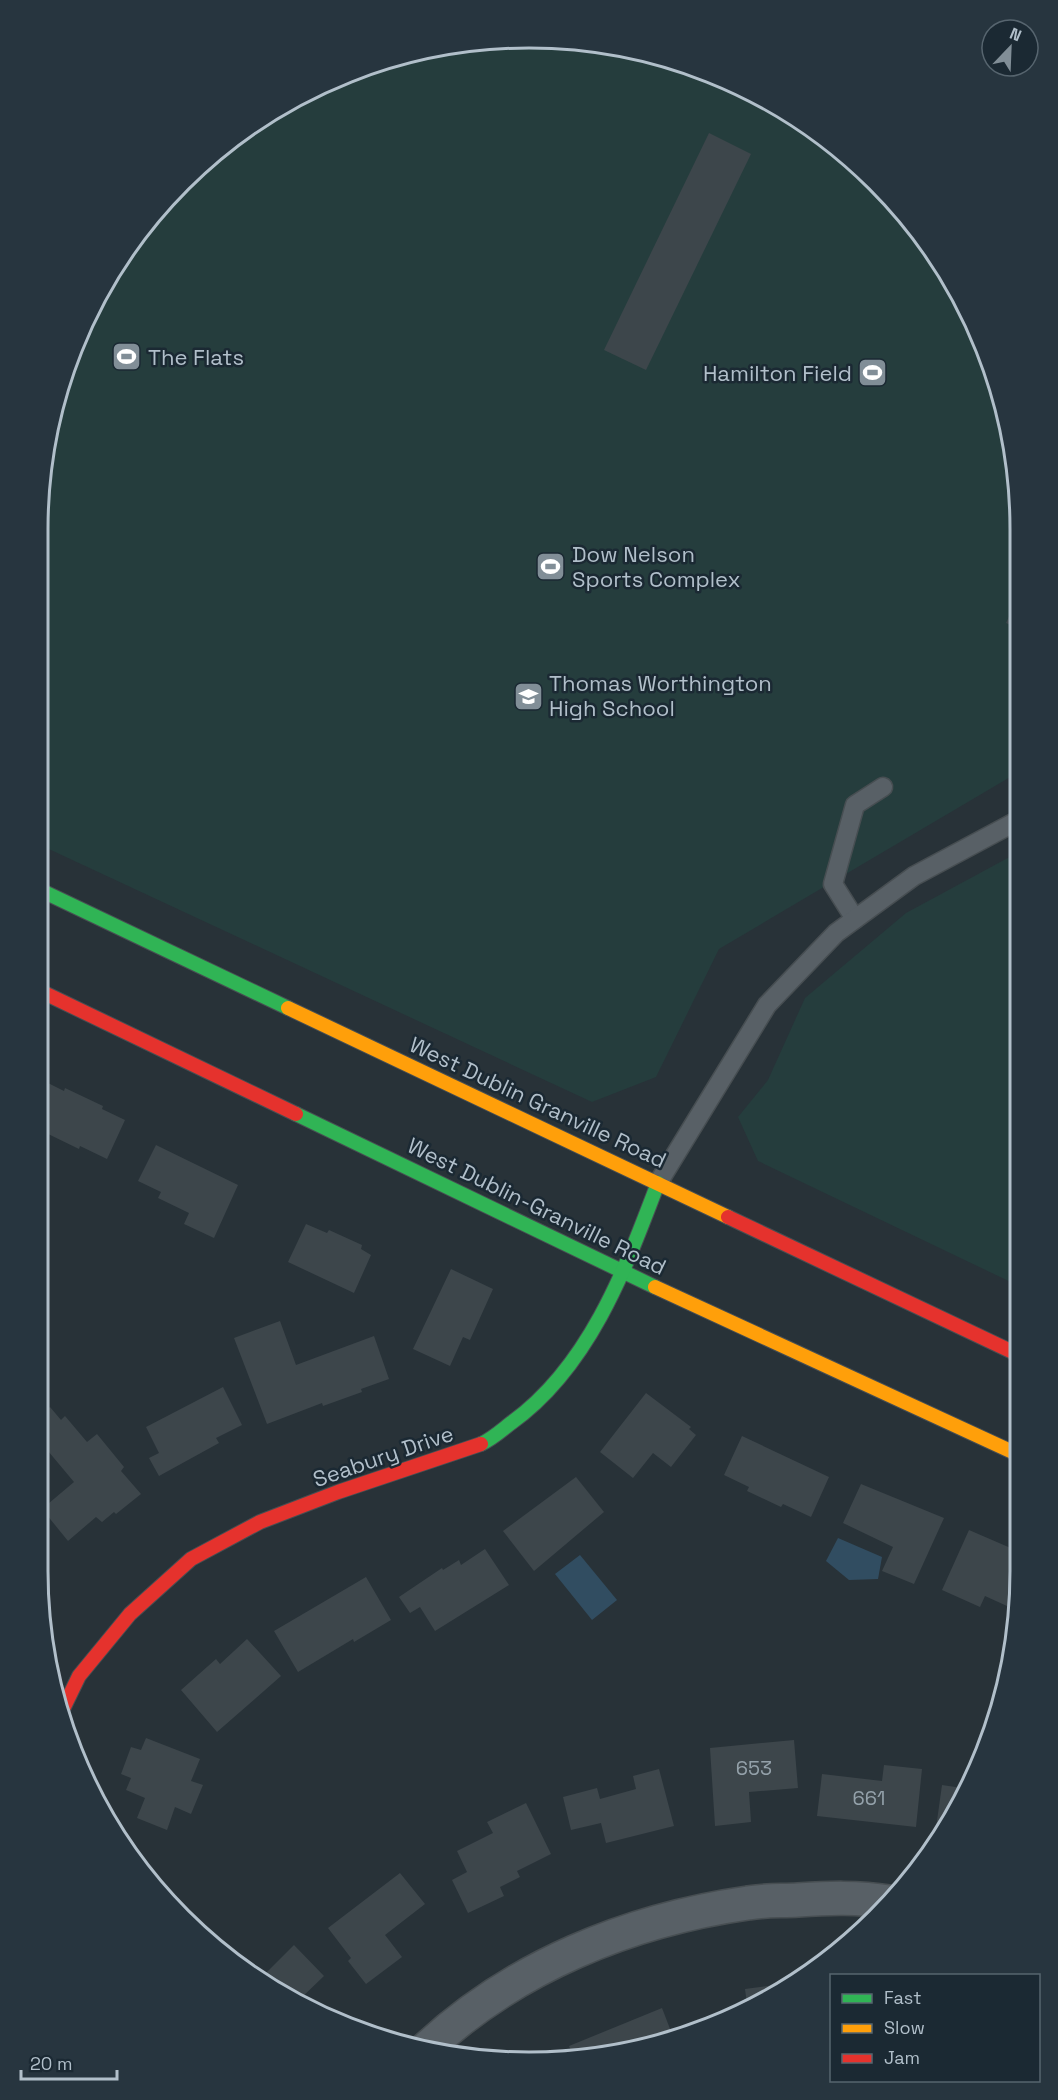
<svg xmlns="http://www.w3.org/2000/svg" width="1058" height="2100" viewBox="0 0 1058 2100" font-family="'Space Grotesk',sans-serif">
<rect width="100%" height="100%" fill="#283238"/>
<g fill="#253d3d">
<polygon points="561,39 656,54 746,88 828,139 919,230 983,341 1016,465 1017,773 719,949 656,1077 592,1102 38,844 39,497 54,402 88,312 139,230 205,160 283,104 371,64 465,42"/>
<polygon points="1017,853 1019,1286 758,1161 738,1117 768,1080 805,998 906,913"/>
</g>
<g fill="#314d61">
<polygon points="838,1538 882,1557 878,1579 849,1580 826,1561"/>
<polygon points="580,1555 617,1600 592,1620 555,1574"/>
</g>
<g fill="#3d464b">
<polygon points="709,133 751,154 646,370 604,350"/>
<polygon points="1017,600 1017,628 1006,623"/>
<polygon points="38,1078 64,1091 65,1088 103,1106 102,1109 125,1120 107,1159 80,1146 79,1149 42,1131 43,1128 38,1126"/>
<polygon points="156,1145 238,1185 214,1238 184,1224 189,1213 158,1198 161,1192 138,1181"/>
<polygon points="306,1224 327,1233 329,1230 362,1245 361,1249 371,1255 354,1293 288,1262"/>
<polygon points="451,1269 493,1289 470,1340 463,1337 450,1366 413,1349"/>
<polygon points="280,1321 296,1365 374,1336 389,1379 361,1389 362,1392 323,1406 322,1403 267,1424 234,1338"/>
<polygon points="223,1387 242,1425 216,1438 219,1443 159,1476 149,1458 159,1453 146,1427"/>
<polygon points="646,1393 691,1427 689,1429 696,1435 671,1467 653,1453 633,1478 600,1452"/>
<polygon points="50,1407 61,1420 65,1416 87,1442 97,1434 124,1467 121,1471 141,1494 116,1514 114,1512 102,1522 96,1517 68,1541 42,1509 74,1482 38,1439 43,1434 38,1428 38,1418"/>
<polygon points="742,1436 829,1477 811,1517 783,1504 781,1507 747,1491 749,1487 724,1475"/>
<polygon points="576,1477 604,1512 534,1571 503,1531"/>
<polygon points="861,1484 944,1518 914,1584 882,1571 893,1547 843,1523"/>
<polygon points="969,1530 1013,1549 1011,1555 1019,1559 1018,1611 985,1596 980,1607 942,1590"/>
<polygon points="485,1549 509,1585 435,1631 420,1607 410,1613 399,1597 442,1568 443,1570 459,1560 461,1565"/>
<polygon points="366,1577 391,1620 354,1642 353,1639 298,1672 274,1631"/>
<polygon points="247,1639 281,1676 217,1732 181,1690 216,1659 220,1664"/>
<polygon points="146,1738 200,1759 191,1781 203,1785 191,1814 175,1807 167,1830 137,1818 145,1798 126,1790 131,1778 121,1774 131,1747 141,1750"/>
<polygon points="794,1740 798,1788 749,1792 751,1822 715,1826 710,1748"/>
<polygon points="884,1765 922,1769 916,1827 817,1816 822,1774 882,1781"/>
<polygon points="659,1769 674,1826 606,1843 601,1823 571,1830 563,1797 597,1788 600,1799 636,1789 633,1776"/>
<polygon points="942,1785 969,1789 941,1828 936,1828"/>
<polygon points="526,1803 551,1854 517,1871 520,1877 500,1887 504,1896 468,1913 452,1880 467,1872 457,1851 493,1833 487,1822"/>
<polygon points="139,1870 160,1878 156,1888"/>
<polygon points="400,1873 425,1904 385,1935 402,1957 366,1984 348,1961 351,1958 328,1928"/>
<polygon points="294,1945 324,1976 297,2002 283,1996 244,1969 249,1964 265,1980 269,1976 266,1973"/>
<polygon points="782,1984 782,1986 748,2011 745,1989"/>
<polygon points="662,2008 672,2034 593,2058 574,2058 569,2046"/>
</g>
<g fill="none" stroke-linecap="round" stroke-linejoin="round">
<defs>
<g id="lane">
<polyline points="855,919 833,884 855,805 883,787"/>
<polyline points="658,1183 767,1005 836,933 914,876 1017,821"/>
</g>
<path id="street" d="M425,2050C513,1967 629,1920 748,1903C764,1900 781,1901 798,1900C829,1898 858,1897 889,1902"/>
<g id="fast">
<polyline points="38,889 288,1008"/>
<polyline points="296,1114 655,1287"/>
<path d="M481,1444C492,1439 502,1430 511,1423C589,1367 625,1270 658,1183"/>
</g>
<g id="slow">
<polyline points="288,1008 728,1217"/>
<polyline points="655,1287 1019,1455"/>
</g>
<g id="jam">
<polyline points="38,990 296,1114"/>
<polyline points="728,1217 1019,1355"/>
<polyline points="61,1713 79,1676 130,1614 191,1559 260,1522 338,1492 481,1444"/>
</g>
</defs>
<use href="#lane" stroke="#474e52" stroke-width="21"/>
<use href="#street" stroke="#474e52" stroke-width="36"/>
<use href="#fast" stroke="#474e52" stroke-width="16"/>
<use href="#slow" stroke="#474e52" stroke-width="16"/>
<use href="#jam" stroke="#474e52" stroke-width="16"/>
<use href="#lane" stroke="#586066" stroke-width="18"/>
<use href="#street" stroke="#586066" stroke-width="33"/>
<use href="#fast" stroke="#30b455" stroke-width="14"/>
<use href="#slow" stroke="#ff9f0a" stroke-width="14"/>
<use href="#jam" stroke="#e5322d" stroke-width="14"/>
</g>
<defs>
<symbol id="stadium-square" viewBox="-11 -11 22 22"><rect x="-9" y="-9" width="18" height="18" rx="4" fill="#818e97" stroke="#1b2933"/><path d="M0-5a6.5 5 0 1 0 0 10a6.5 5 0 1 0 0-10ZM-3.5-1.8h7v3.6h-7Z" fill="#fff"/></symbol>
<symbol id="school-square" viewBox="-11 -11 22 22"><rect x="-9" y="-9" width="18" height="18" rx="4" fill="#818e97" stroke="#1b2933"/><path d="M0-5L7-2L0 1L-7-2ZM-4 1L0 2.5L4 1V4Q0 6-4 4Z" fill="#fff"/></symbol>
</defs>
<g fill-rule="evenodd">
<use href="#stadium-square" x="110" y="340" width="33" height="33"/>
<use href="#stadium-square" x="856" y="356" width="33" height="33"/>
<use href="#stadium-square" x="534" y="550" width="33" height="33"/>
<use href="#school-square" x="512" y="680" width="33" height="33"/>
</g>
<g text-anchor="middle" stroke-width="5" stroke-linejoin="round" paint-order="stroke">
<g font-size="20" fill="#94a1aa">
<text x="754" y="1775">653</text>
<text x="869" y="1805">661</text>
</g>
<g font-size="22" fill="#b1bfca" stroke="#1b2933" text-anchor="start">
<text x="148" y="365">The Flats</text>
<text x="852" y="381" text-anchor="end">Hamilton Field</text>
<text x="572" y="562">Dow Nelson<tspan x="572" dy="25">Sports Complex</tspan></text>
<text x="549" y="691">Thomas Worthington<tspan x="549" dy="25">High School</tspan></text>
</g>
<g font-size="22" fill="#b1bfca" stroke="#1b2933">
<text transform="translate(538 1102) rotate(25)" y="8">West Dublin Granville Road</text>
<text transform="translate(537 1206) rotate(26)" y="8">West Dublin-Granville Road</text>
<text transform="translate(383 1456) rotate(-19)" y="8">Seabury Drive</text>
</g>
</g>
<path d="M0 0H1058V2100H0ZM529 48H529A481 481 0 0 1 1010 529V1571A481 481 0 0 1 529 2052H529A481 481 0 0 1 48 1571V529A481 481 0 0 1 529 48Z" fill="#27353f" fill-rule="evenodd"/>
<path fill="none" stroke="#b1bfca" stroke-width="3" d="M529 48H529A481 481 0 0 1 1010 529V1571A481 481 0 0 1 529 2052H529A481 481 0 0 1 48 1571V529A481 481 0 0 1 529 48Z"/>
<rect x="830" y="1974" width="210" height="108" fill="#1b2933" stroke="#57656f" stroke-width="1.5"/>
<rect x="842" y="1994" width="30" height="9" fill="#30b455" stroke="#57656f" stroke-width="1.5"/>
<text x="884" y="2004" font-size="18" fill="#b1bfca">Fast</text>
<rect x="842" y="2024" width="30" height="9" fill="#ff9f0a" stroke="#57656f" stroke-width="1.5"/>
<text x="884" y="2034" font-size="18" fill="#b1bfca">Slow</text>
<rect x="842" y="2054" width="30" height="9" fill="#e5322d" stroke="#57656f" stroke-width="1.5"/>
<text x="884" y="2064" font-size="18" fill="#b1bfca">Jam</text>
<g transform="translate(1010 48) rotate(23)"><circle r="28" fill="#1b2933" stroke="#57656f" stroke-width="1.5"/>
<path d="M0-4.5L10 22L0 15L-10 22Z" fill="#818e97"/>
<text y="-9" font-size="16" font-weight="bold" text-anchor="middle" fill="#b1bfca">N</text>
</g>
<path d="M21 2070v9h96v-9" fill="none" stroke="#b1bfca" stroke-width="3"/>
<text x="30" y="2070" font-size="18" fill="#b1bfca" stroke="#1b2933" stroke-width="4.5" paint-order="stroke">20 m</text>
</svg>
